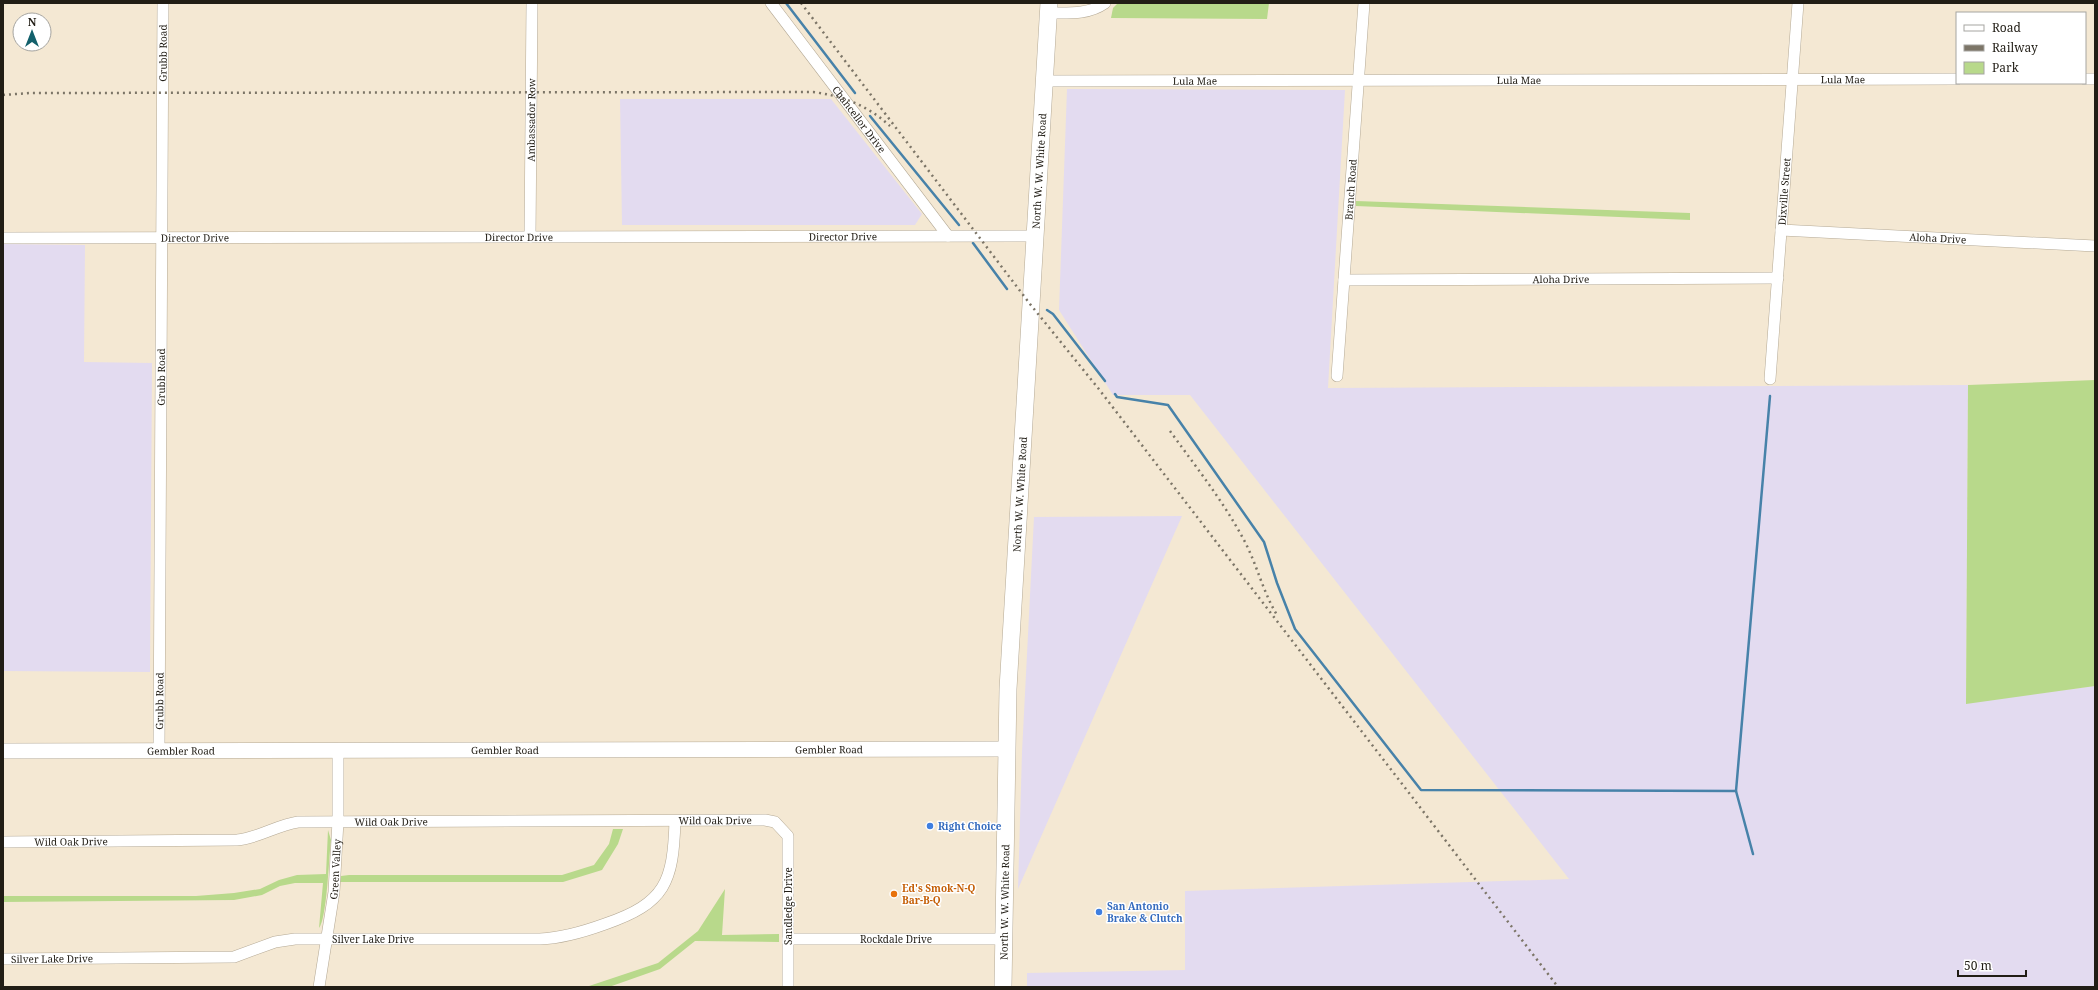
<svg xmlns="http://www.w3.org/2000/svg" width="2098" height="990" viewBox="0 0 2098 990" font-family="'Noto Serif',serif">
<rect width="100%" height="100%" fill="#f4e8d3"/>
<g fill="#e3dbf0">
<polygon points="1067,89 1345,90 1328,388 1968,385 1966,703 2095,686 2095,987 1027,987 1027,973 1185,970 1185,891 1569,879 1190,395 1113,395 1059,310"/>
<polygon points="620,99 831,99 922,214 915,225 622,225"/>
<polygon points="3,244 85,245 84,362 152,363 150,672 3,671"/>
<polygon points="1182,516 1018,889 1022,752 1034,517"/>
</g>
<g fill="#b8d98b">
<polygon points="1118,3 1269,3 1267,19 1111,18 1113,8"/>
<polygon points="1356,201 1690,213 1690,220 1356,206"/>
<polygon points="2095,380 2095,686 1966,704 1968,385"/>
<polygon points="613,829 623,829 618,844 602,870 563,882 340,882 341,876 349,875 562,875 594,865 609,844"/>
<path d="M328,830L331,840C329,855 327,919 319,928L323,883H295L280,886L262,895L234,900L3,902V850L4,896H196L234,893L260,889L279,880L297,875L326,874Z"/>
<polygon points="725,889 722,935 779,934 779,942 695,941 660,969 609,987 586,987 658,963 698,931"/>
</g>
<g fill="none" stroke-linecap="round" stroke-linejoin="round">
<g stroke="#4782a9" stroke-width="2.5">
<polyline points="786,3 855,93"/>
<polyline points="870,116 959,225"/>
<polyline points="973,243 1007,289"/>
<polyline points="1047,310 1053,314 1105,381"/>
<polyline points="1115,394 1117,397 1168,405 1264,542 1277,583 1295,629 1421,790 1736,791"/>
<polyline points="1753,854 1736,791 1770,396"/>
</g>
<defs>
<g id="street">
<path id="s1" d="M771,3L948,236"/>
<path d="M1048,13C1068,13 1088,15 1105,3"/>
<polyline points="2085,79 2095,79"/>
<path id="s2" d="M1043,81L1957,79"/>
<path id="s3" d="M1781,230L2095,246"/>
<path id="s4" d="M530,237L532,3"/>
<path id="s5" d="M3,238L1035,236"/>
<path id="s6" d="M1344,280L1778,278"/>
<path id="s7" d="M1337,376L1364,3"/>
<path id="s8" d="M1770,379L1798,3"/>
<path id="s9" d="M159,751L163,3"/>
<path id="s10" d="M3,842L237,840C259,838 277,825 298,822L765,820L775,822L788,836V987"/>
<path id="s11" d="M788,939H1004"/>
<path id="s12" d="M3,959L234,957L275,942L295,939H540C563,938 583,932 605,924C666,903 673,882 675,821"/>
<path id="s13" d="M319,987L334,892L338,821V751"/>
</g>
<g id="secondary">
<path id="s14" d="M3,751L1007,749"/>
</g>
<g id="primary">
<path id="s15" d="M1003,987L1008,689L1049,3"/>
</g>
</defs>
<use href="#street" stroke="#b4a995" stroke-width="12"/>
<use href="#secondary" stroke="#b4a995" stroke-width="16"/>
<use href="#primary" stroke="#b4a995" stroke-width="18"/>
<use href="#street" stroke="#fff" stroke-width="11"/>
<use href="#secondary" stroke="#fff" stroke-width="15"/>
<use href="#primary" stroke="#fff" stroke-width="17"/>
<g stroke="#7c7567" stroke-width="2.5" stroke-dasharray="2 4" stroke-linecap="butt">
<polyline points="801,3 1030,304 1098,388 1558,987"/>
<path d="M3,95L30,93L813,92C843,96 867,105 890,126"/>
<path d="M1170,431C1196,467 1224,502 1245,542C1257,565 1263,592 1277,615"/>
</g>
</g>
<g fill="#3f7fe0" stroke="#fff" stroke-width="1.5">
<circle cx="930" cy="826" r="4"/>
<circle cx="1099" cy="912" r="4"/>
</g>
<circle fill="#e8710a" stroke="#fff" stroke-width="1.5" cx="894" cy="894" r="4"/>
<g text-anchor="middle" stroke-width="3" stroke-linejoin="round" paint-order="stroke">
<g font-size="10" fill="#211d15" stroke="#fff">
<text dy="4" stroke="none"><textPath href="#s9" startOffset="698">Grubb Road</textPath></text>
<text dy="4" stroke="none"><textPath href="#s2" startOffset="476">Lula Mae</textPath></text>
<text dy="4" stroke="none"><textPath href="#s2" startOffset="800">Lula Mae</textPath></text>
<text dy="4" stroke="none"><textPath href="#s2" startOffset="152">Lula Mae</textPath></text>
<text dy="4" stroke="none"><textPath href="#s4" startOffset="117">Ambassador Row</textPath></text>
<text dy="4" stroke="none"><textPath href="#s1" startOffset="146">Chancellor Drive</textPath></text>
<text dy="4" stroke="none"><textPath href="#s15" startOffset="817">North W. W. White Road</textPath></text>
<text dy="4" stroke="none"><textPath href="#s7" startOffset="187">Branch Road</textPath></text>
<text dy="4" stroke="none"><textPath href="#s8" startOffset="188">Dixville Street</textPath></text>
<text dy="4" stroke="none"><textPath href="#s5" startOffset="840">Director Drive</textPath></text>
<text dy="4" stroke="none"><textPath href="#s5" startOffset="192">Director Drive</textPath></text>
<text dy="4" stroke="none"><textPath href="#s5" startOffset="516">Director Drive</textPath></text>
<text dy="4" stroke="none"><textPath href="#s3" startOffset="157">Aloha Drive</textPath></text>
<text dy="4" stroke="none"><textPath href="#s6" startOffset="217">Aloha Drive</textPath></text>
<text dy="4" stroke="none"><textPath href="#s9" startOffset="374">Grubb Road</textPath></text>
<text dy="4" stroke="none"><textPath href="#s15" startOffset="493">North W. W. White Road</textPath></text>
<text dy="4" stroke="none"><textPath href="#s9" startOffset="50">Grubb Road</textPath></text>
<text dy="4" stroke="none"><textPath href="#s14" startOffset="826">Gembler Road</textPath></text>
<text dy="4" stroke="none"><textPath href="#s14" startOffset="502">Gembler Road</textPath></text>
<text dy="4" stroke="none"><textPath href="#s14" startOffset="178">Gembler Road</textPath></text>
<text dy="4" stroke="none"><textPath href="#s10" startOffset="391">Wild Oak Drive</textPath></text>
<text dy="4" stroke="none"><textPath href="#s10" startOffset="715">Wild Oak Drive</textPath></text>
<text dy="4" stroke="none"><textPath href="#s10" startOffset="68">Wild Oak Drive</textPath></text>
<text dy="4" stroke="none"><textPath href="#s13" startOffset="119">Green Valley</textPath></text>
<text dy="4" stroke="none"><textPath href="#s15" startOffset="85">North W. W. White Road</textPath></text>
<text transform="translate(788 906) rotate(-90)" y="4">Sandledge Drive</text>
<text dy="4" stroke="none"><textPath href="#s12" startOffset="373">Silver Lake Drive</textPath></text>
<text dy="4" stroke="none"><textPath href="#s11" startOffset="108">Rockdale Drive</textPath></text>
<text dy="4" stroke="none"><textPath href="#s12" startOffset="49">Silver Lake Drive</textPath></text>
</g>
<g font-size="10" font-weight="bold" fill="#366cbe" stroke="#fff" text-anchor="start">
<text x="938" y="830">Right Choice</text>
<text x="1107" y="910">San Antonio<tspan x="1107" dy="12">Brake &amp; Clutch</tspan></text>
</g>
<g font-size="10" font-weight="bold" fill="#c56008" stroke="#fff" text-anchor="start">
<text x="902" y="892">Ed's Smok-N-Q<tspan x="902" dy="12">Bar-B-Q</tspan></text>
</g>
</g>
<rect width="2098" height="990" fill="none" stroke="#211d15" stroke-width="8"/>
<rect x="1956" y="12" width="130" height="72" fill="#ffffff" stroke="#a6a5a1"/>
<rect x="1964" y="25" width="20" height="6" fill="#ffffff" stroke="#a6a5a1"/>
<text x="1992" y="32" font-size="12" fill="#211d15">Road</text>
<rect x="1964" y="45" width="20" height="6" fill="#7c7567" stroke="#a6a5a1"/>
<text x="1992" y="52" font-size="12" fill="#211d15">Railway</text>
<rect x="1964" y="62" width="20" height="12" fill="#b8d98b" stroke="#a6a5a1"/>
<text x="1992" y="72" font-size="12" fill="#211d15">Park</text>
<g transform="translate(32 32)"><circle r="19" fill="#ffffff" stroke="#a6a5a1"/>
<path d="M0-3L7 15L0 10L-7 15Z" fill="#12606b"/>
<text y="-6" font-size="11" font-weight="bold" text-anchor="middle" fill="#211d15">N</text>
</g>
<path d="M1958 970v6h68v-6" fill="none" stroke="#211d15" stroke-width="2"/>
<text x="1964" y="970" font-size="12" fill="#211d15" stroke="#ffffff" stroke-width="3" paint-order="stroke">50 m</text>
</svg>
